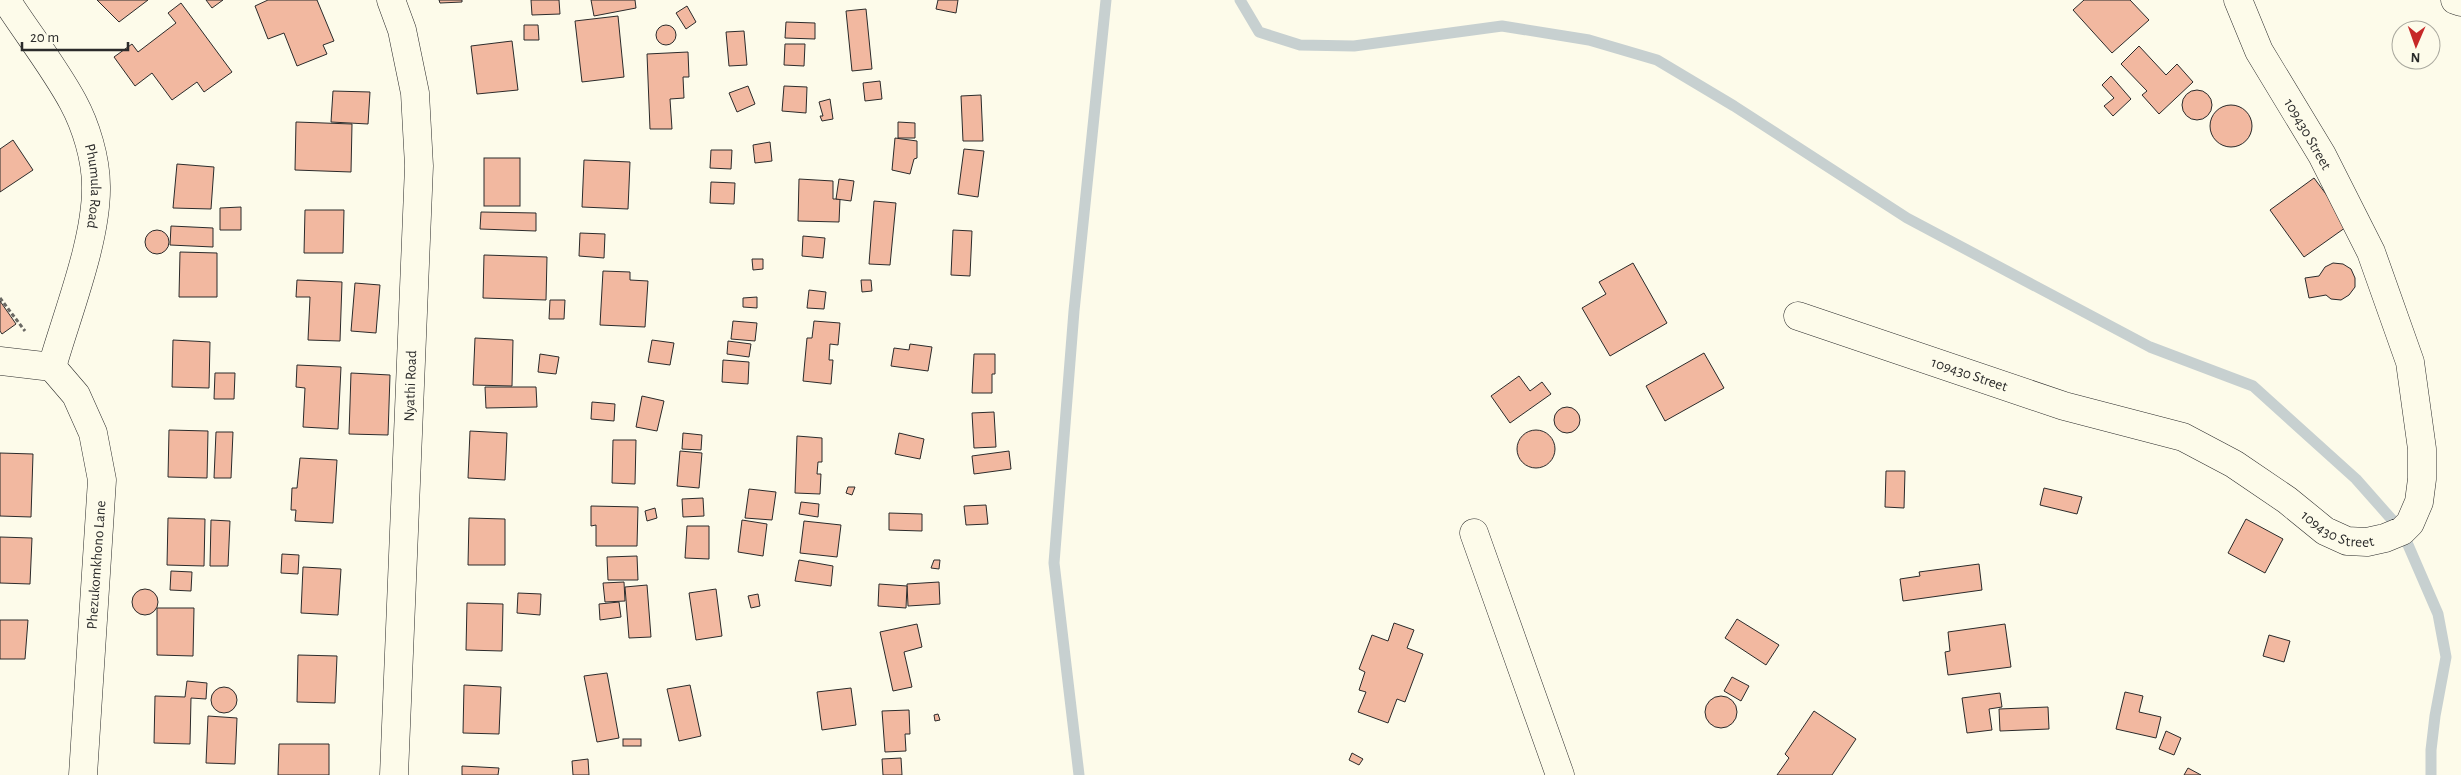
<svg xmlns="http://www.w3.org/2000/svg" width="2461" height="775" viewBox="0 0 2461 775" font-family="'Alegreya Sans',sans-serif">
<rect width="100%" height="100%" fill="#fdfbea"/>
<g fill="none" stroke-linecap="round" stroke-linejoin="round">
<g stroke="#c7d0d0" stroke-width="11">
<polyline points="1240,0 1259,32 1300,45 1354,46 1502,26 1589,40 1657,60 1734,106 1907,218 2150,347 2253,386 2356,479 2402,531 2438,614 2446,657 2435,716 2431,750 2431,775"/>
<polyline points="1079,775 1054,563 1074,311 1106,0"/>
</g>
</g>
<g fill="#f2b8a0" stroke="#2b2b2b">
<polygon points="97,0 148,0 119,22"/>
<polygon points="206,0 223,0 212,8"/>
<polygon points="268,0 317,0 334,41 323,45 327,54 297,66 284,33 268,39 255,6"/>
<polygon points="439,0 462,0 462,2 440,3"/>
<polygon points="531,0 559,0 560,14 532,15"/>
<polygon points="591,0 635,0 636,8 594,16"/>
<polygon points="938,0 958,0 956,13 936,9"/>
<polygon points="2084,0 2130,0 2149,20 2112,53 2073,10"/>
<polygon points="181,3 232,72 204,92 197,82 172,100 152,73 135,86 114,57 132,44 138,52 176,23 168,13"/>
<polygon points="687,6 696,22 686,29 676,13"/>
<polygon points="866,9 872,69 852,71 846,11"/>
<polygon points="618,16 624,77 582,82 575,21"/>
<polygon points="786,22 815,23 815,39 785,38"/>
<polygon points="524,25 538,25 539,40 524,40"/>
<circle cx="666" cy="35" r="10"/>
<polygon points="744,31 747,65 729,66 726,32"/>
<polygon points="512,41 518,90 477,94 471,46"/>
<polygon points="785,44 805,44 804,66 784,65"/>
<polygon points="2139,46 2166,75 2177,64 2193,82 2159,114 2142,95 2147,91 2121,64"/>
<polygon points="688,52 689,77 683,77 684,98 670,99 672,129 650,129 647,54"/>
<polygon points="2111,76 2131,99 2113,116 2104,106 2114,98 2102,85"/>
<polygon points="880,81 882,99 865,101 863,83"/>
<polygon points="748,86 755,104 737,112 729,93"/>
<polygon points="784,86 807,87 806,113 782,111"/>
<circle cx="2197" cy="105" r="15"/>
<polygon points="333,91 370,92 368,124 331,122"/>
<polygon points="981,95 983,141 963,141 961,96"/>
<polygon points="830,99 833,119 822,121 820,116 823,116 819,102"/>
<circle cx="2231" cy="126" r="21"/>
<polygon points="296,122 352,124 351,172 295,170"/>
<polygon points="898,122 915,123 915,138 898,138"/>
<polygon points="895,138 917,141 917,158 914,159 910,174 892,170"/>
<polygon points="13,140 33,170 0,192 0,149"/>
<polygon points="770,142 772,161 755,163 753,145"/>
<polygon points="964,149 984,151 978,197 958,194"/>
<polygon points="711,150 732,150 731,169 710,168"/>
<rect x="484" y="158" width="36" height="48"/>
<polygon points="584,160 630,162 628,209 582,207"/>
<polygon points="177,164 214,167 211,209 173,208"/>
<polygon points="2314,178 2349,225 2304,257 2270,210"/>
<polygon points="799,179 833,181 833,199 840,199 839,222 798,221"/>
<polygon points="839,179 854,181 851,201 836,199"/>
<polygon points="711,182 735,183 734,204 710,203"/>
<polygon points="874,201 896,203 890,265 869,264"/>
<polygon points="241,207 241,230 220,230 220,208"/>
<polygon points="305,210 344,210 343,253 304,253"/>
<polygon points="481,212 536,213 536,231 480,229"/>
<polygon points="171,226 213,228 213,247 170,245"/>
<circle cx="157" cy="242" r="12"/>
<polygon points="953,230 972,231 970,276 951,275"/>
<polygon points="580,233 605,234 604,258 579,256"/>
<polygon points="803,236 825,238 823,258 802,256"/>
<polygon points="180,252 217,253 217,297 179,297"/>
<polygon points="484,255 547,257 546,300 483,298"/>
<polygon points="752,259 763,259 763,269 753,270"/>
<polygon points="1633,263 1667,323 1610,356 1582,308 1606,294 1599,282"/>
<polygon points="2333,263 2343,264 2351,269 2355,278 2355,287 2349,295 2341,300 2331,299 2326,295 2309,298 2305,278 2319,276 2325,267"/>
<polygon points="603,271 630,272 630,280 648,281 645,327 600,325"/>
<polygon points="297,280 342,282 340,341 308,340 310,297 296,297"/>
<polygon points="861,280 871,280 872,291 862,292"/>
<polygon points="355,283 380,285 376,333 351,331"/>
<polygon points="809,290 826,292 824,309 807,308"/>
<polygon points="757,297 757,308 743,307 743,298"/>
<polygon points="550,300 565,300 564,319 549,319"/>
<polygon points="0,301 16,324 2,334 0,331"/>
<polygon points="733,321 757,323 755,341 731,339"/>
<polygon points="814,321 840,323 838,345 830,344 829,360 833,360 831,384 803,381 807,338 812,338"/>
<polygon points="475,338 513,340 512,386 473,385"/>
<polygon points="173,340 210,342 209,388 172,387"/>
<polygon points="652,340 674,343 670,365 648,362"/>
<polygon points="728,341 751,344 749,357 727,354"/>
<polygon points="910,344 932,347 928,371 891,366 894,348 909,350"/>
<polygon points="1704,353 1724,388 1665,421 1646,386"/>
<polygon points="540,354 559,357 556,374 538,372"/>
<polygon points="974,354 995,354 995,374 992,374 992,393 972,393"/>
<polygon points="723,360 749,362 748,384 722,382"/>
<polygon points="297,365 341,367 338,429 303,427 305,388 296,387"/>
<polygon points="215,373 235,373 234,399 214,399"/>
<polygon points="351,373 390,375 388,435 349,434"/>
<polygon points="1519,376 1530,391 1542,382 1551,394 1510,423 1491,396"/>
<polygon points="485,387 536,387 537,407 486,408"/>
<polygon points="642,396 664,401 657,431 636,427"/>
<polygon points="592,402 615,404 614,421 591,419"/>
<circle cx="1567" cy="420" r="13"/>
<polygon points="994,412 996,447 974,448 972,413"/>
<circle cx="1536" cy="449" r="19"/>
<polygon points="169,430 208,431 207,478 168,477"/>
<polygon points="470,431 507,433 505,480 468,478"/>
<polygon points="216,432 233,432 231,478 214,478"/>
<polygon points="683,433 702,435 701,450 682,449"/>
<polygon points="899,433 924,439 920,459 895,454"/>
<polygon points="797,436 822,438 822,462 818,462 817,474 821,474 820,494 795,493"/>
<polygon points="613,440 636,440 635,484 612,483"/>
<polygon points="680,451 702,453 699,488 677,486"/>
<polygon points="1009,451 1011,469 974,474 972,456"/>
<polygon points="0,453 33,454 31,517 0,516"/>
<polygon points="300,458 337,460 333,523 295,521 296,510 291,510 292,488 297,488"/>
<polygon points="1886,471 1905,471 1904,508 1885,507"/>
<polygon points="848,487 855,487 852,495 846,493"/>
<polygon points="2044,488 2082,497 2077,514 2040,505"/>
<polygon points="749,489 776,492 772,520 745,518"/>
<polygon points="703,498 704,516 683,517 682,499"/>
<polygon points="801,502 819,504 818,517 799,514"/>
<polygon points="986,505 988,524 966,525 964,506"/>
<polygon points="591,506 638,507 637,546 596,546 596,525 591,526"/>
<polygon points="655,508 657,518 647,521 645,511"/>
<polygon points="889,513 922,514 922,531 889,530"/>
<polygon points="168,518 205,519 204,566 167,565"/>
<polygon points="469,518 505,519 505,565 468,565"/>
<polygon points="2246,519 2283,539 2265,573 2228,553"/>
<polygon points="211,520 230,521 228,566 210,566"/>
<polygon points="742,520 767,524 763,556 738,552"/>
<polygon points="804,521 841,525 837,557 800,553"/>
<polygon points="687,526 709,526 709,559 685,558"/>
<polygon points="0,537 32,538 30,584 0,583"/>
<polygon points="282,554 299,555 298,574 281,573"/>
<polygon points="637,556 638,580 608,580 607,557"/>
<polygon points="799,560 833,566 831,586 795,581"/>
<polygon points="934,560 940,560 939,569 931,568"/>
<polygon points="1979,564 1982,590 1903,601 1900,579 1920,576 1919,572"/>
<polygon points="303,567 341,569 338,615 301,613"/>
<polygon points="171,571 192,572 191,591 170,590"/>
<polygon points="624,582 625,601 605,602 603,583"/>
<polygon points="939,582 940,604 908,606 907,584"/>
<polygon points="879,584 907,586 906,608 878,606"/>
<polygon points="647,585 651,637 629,638 625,587"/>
<polygon points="716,589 722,636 696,640 689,593"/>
<circle cx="145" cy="602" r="13"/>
<polygon points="518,593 541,594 540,615 517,613"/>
<polygon points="758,594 760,606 751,608 748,596"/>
<polygon points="619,602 621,617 600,620 599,604"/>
<polygon points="467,603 503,604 502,651 466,650"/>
<polygon points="157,608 194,608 193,656 157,655"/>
<polygon points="1737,619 1779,645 1766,665 1725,638"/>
<polygon points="0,620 28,620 25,659 0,659"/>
<polygon points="1394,623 1414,630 1407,648 1423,654 1405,702 1397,699 1388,723 1358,712 1366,692 1359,690 1365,672 1359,669 1372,635 1388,641"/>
<polygon points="917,624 922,647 904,652 912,687 893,691 880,632"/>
<polygon points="2005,624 2011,667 1948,675 1945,652 1950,651 1948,632"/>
<polygon points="2269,635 2290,641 2284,662 2263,656"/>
<polygon points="298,655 337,656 335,703 297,702"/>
<polygon points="607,673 619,738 597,742 584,676"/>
<polygon points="1732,677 1749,686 1741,701 1724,691"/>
<polygon points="187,681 207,683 206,699 191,698 190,744 154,743 155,696 185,697"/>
<polygon points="464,685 501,687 499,734 463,733"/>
<polygon points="690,685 701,736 679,741 667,689"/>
<circle cx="224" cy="700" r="13"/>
<polygon points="851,688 856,725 822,730 817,692"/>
<polygon points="2125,692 2143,696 2139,712 2161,717 2156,738 2116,729"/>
<polygon points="2000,693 2002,707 1989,709 1992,730 1967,733 1962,698"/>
<circle cx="1721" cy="712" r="16"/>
<polygon points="2048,707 2049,729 2000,731 1999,709"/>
<polygon points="909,710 910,734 905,734 906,751 885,752 882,711"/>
<polygon points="1814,711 1856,739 1832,775 1777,775 1789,758 1785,754"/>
<polygon points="938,714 940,720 935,721 934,715"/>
<polygon points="208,716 237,718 235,764 206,763"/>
<polygon points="2166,731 2181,738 2174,755 2159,749"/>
<rect x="623" y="739" width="18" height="7"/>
<polygon points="279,744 329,744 329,775 278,775"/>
<polygon points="1352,753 1363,759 1359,765 1349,760"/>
<polygon points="901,758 902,775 883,775 882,759"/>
<polygon points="588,759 589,775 573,775 572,761"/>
<polygon points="462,766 499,768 498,775 462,775"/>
<polygon points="2188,768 2201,775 2184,775"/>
</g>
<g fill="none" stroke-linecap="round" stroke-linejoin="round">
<defs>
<g id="minor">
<path id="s1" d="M6,0C28,34 54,67 73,102C86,126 96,159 96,186C97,240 67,314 52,367"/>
<polyline points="391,0 402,30 415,93 419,166 394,775"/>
<polyline points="2455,0 2461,2"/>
<path id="s2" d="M1798,316L2064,406L2183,437L2234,464L2287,500L2325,531L2347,541L2367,542L2385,538L2402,531L2410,523L2419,502L2422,479V449L2410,362L2371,252L2322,155L2259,51L2238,0"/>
<polyline points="0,361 52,367"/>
<polyline points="52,367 76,395 93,433 102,480 83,775"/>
<polyline points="1474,533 1560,775"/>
</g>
</defs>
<use href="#minor" stroke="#2b2b2b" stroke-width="29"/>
<polyline stroke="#6a6964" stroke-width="3" stroke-dasharray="4 2.5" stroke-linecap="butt" points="0,298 25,331"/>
<use href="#minor" stroke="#fdfbea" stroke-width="28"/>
</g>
<g text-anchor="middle" stroke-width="4" stroke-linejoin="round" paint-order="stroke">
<g font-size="15" fill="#2b2b2b" stroke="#fdfbea">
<text transform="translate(2308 134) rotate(60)" y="5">109430 Street</text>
<text dy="5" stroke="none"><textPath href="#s1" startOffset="210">Phumula Road</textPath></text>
<text dy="5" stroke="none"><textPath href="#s2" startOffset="181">109430 Street</textPath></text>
<text transform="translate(410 386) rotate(-88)" y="5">Nyathi Road</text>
<text dy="5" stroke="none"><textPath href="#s2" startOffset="586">109430 Street</textPath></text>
<text transform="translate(96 565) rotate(-86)" y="5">Phezukomkhono Lane</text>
</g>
</g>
<g transform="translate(2416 45) rotate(182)"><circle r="24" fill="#fdfbea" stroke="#a9a89e"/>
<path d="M0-4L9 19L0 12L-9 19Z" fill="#c62828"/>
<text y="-8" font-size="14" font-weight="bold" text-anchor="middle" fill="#2b2b2b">N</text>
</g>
<path d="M22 42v8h106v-8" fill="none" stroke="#2b2b2b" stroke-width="2.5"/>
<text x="30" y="42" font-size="15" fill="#2b2b2b" stroke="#fdfbea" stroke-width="4" paint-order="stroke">20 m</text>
</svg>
